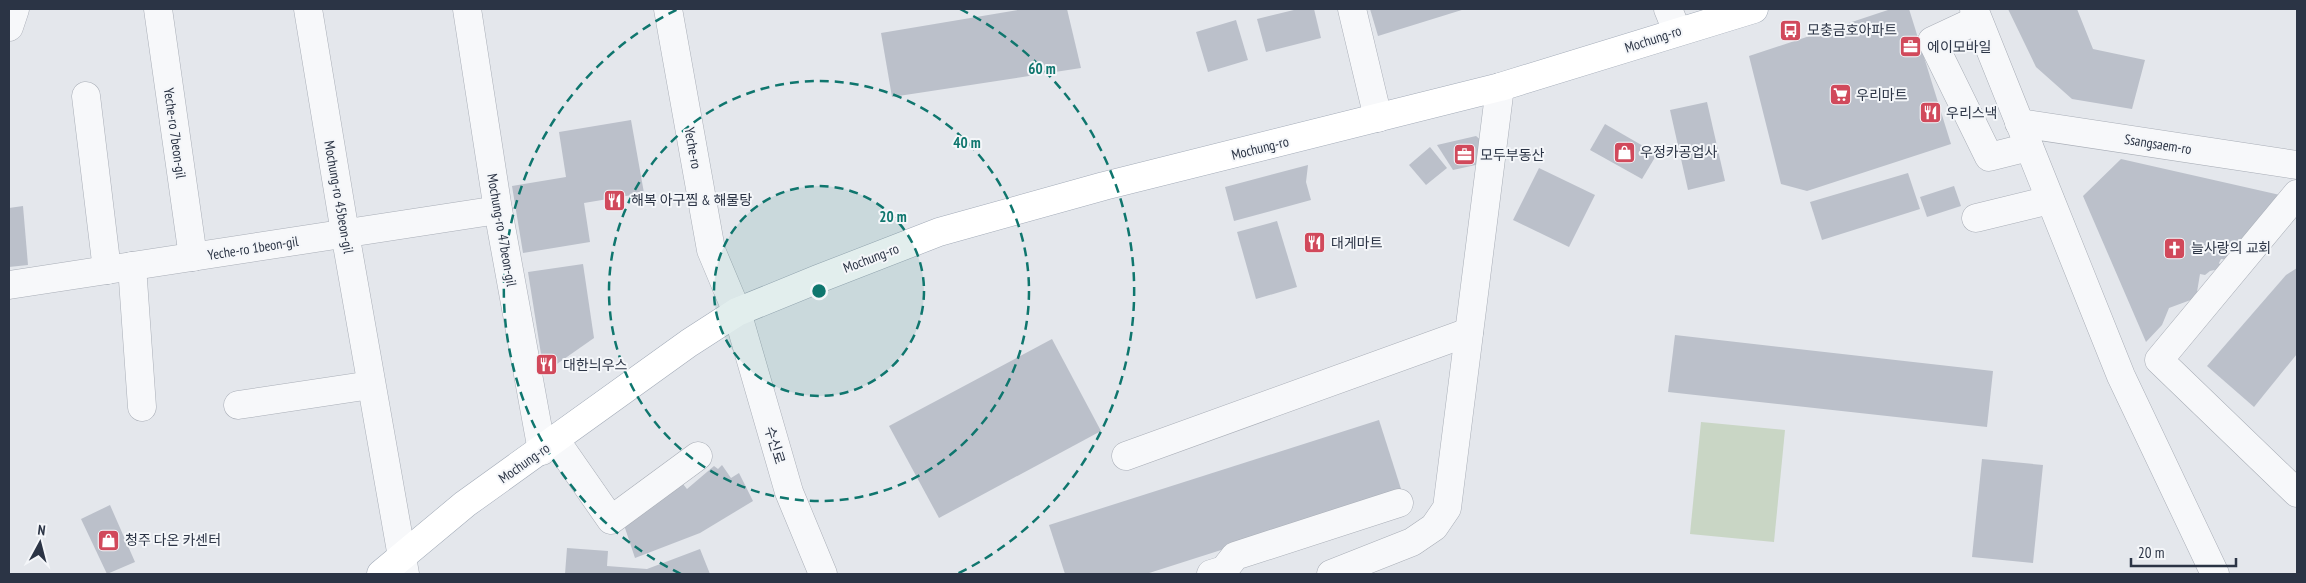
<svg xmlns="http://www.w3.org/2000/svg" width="2306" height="583" viewBox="0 0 2306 583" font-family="'PT Sans Narrow','Noto Sans KR',sans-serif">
<rect width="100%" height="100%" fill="#e4e7ec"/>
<polygon fill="#c9d6c5" points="1701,422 1785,430 1774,542 1690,534"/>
<g fill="#bbc0ca">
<polygon points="1024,9 1067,9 1081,68 892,97 881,33"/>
<polygon points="1298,9 1314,9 1321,38 1266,52 1257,19"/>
<polygon points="1370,9 1465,9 1378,36"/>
<polygon points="1891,9 1909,9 1951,144 1807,191 1781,184 1749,56"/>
<polygon points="2008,9 2077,9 2093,49 2145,60 2132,109 2072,99 2036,67"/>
<polygon points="1236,20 1248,60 1208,72 1196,32"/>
<polygon points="1707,102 1725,181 1688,190 1670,110"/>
<polygon points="631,120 644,193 584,203 590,242 523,253 512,186 566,177 559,132"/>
<polygon points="1605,124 1657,154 1642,179 1590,150"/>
<polygon points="1476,136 1488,146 1480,164 1453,170 1437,145"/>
<polygon points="1430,147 1447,168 1426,185 1409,165"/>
<polygon points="2121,159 2280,195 2230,260 2221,259 2219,263 2223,268 2210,271 2205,275 2200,274 2196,298 2169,308 2162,325 2146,342 2083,196"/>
<polygon points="1308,165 1306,182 1311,200 1234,221 1225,187"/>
<polygon points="1539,168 1595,195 1569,247 1513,220"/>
<polygon points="1908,173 1920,209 1822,240 1810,202"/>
<polygon points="1954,186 1961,206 1927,217 1920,197"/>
<polygon points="23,206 28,265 9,267 9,208"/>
<polygon points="1277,221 1297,287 1256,299 1237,232"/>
<polygon points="583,264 594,338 544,373 528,272"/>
<polygon points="2297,268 2297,354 2254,407 2207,366 2286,275"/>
<polygon points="1675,335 1993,371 1987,427 1668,392"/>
<polygon points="1052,339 1101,431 939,518 889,426"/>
<polygon points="1379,420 1402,492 1146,574 1065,574 1049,525"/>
<polygon points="1982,459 2043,465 2033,563 1972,557"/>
<polygon points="722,465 731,478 739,473 753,501 700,533 635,558 621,516 678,478 687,489 714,466 718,469"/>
<polygon points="110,505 135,562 107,574 81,519"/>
<polygon points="567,548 608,551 607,566 647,569 700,549 710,574 565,574"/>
</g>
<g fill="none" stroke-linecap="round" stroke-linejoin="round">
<defs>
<g id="minor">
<polyline points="158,9 193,257"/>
<polyline points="308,9 345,233 405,574"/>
<polyline points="467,9 498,210 542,451"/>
<polyline points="668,9 711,250 737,312 789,492 823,574"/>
<polyline points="1352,9 1378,118"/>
<polyline points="1668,9 1677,31"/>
<polyline points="1974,9 2121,376 2215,574"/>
<polyline points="1977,20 1932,41 1989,157 2029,147"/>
<polyline points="9,27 15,9"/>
<polyline points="86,96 107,270"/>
<polyline points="2019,123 2297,165"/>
<polyline points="2297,194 2159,360 2297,493"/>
<polyline points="1976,218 2050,200"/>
<polyline points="132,266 142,407"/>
<polyline points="9,285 498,210"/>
<polyline points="238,405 371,385"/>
<polyline points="556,441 611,520 698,456"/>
<polyline points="1126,456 1469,332"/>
<polyline points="1211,574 1224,570 1235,556 1399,503"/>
<polyline points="1331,574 1412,542 1434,527 1447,508 1500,87"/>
</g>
<polyline id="major" points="381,574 465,504 689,343 737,312 818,279 939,232 1104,186 1500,87 1754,9"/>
</defs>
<use href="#minor" stroke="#a9aeb7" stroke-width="29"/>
<use href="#major" stroke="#a3abb8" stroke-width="29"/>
<use href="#minor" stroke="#f7f8fa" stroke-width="28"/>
<use href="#major" stroke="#fff" stroke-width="28"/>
</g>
<circle cx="819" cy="291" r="105" fill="#0f766e" fill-opacity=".12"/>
<g fill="none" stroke="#0f766e" stroke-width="2.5" stroke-dasharray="9 6">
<circle cx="819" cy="291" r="105"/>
<circle cx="819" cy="291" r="210"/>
<path d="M681 574A315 315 0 0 1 678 9M960 9A315 315 0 0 1 957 574"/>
</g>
<defs>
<symbol id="bus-square" viewBox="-11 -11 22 22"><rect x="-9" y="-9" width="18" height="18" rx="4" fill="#d1495b" stroke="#f4f6f9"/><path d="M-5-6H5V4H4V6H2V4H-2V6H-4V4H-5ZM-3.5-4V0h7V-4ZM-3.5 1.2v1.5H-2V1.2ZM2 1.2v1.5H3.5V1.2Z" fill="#fff"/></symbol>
<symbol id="office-square" viewBox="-11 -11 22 22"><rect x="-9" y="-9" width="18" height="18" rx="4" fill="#d1495b" stroke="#f4f6f9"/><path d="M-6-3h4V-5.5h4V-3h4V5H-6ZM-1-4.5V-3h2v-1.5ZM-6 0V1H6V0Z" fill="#fff"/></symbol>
<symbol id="supermarket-square" viewBox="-11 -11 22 22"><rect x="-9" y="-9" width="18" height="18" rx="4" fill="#d1495b" stroke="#f4f6f9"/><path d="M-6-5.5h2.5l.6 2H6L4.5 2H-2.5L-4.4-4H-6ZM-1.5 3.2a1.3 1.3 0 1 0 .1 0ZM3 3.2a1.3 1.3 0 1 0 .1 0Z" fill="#fff"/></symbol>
<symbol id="restaurant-square" viewBox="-11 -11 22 22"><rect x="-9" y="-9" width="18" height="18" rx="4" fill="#d1495b" stroke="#f4f6f9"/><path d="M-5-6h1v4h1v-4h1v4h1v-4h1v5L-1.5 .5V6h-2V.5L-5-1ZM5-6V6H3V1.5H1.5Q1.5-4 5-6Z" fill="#fff"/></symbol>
<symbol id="shop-square" viewBox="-11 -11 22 22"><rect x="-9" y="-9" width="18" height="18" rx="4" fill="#d1495b" stroke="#f4f6f9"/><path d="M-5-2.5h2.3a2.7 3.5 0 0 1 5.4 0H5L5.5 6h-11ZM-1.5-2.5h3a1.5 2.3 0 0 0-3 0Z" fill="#fff"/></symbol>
<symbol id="church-square" viewBox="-11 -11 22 22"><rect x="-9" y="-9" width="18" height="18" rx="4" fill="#d1495b" stroke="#f4f6f9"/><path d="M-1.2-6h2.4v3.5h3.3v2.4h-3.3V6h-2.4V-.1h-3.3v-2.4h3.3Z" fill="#fff"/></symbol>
</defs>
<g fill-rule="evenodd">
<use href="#bus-square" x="1778" y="18" width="25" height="25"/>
<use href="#office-square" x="1898" y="34" width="25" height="25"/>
<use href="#supermarket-square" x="1828" y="82" width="25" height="25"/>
<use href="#restaurant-square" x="1918" y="100" width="25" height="25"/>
<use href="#shop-square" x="1612" y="140" width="25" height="25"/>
<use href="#office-square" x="1452" y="142" width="25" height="25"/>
<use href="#restaurant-square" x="602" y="188" width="25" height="25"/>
<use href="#restaurant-square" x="1302" y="230" width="25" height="25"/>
<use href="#church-square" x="2162" y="236" width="25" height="25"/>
<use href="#restaurant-square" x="534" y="352" width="25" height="25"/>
<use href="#shop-square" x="96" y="528" width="25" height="25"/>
</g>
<g text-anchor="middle" stroke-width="4" stroke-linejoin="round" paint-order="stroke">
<g font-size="14" fill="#2b3445" stroke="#f4f6f9" text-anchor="start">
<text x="1807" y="35">모충금호아파트</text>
<text x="1927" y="52">에이모바일</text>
<text x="1856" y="100">우리마트</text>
<text x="1946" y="118">우리스낵</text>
<text x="1640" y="157">우정카공업사</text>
<text x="1480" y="160">모두부동산</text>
<text x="631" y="205">해복 아구찜 &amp; 해물탕</text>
<text x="1331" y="248">대게마트</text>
<text x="2191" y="253">늘사랑의 교회</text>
<text x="563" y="370">대한늬우스</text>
<text x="125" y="545">청주 다온 카센터</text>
</g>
<g font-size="14" fill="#2b3445" stroke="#f4f6f9">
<text transform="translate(1653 39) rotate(-18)" y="5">Mochung-ro</text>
<text transform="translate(175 133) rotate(82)" y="5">Yeche-ro 7beon-gil</text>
<text transform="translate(2158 144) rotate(9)" y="5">Ssangsaem-ro</text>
<text transform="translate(693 148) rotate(80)" y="5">Yeche-ro</text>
<text transform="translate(1260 148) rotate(-14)" y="5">Mochung-ro</text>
<text transform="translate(339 197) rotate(80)" y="5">Mochung-ro 45beon-gil</text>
<text transform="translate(502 230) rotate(80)" y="5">Mochung-ro 47beon-gil</text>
<text transform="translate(253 248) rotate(-9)" y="5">Yeche-ro 1beon-gil</text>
<text transform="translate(871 258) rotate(-21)" y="5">Mochung-ro</text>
<text transform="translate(775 445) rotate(73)" y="5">수신로</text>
<text transform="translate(524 463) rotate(-35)" y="5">Mochung-ro</text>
</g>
</g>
<circle cx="819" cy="291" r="8" fill="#0f766e" stroke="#f4f6f9" stroke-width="2.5"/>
<g font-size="15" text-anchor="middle" font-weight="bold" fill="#0f766e" stroke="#f4f6f9" stroke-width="4" stroke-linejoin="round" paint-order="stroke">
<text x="1042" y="74">60 m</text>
<text x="967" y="148">40 m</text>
<text x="893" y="222">20 m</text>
</g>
<rect width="2306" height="583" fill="none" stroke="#2b3445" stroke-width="20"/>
<g transform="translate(40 543) rotate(7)" stroke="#f4f6f9" stroke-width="4" paint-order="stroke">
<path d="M0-4L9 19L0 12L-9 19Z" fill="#2b3445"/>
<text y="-8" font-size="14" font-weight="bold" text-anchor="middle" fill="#2b3445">N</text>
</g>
<path d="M2131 558v8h105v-8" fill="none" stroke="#2b3445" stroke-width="2.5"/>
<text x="2138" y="558" font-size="15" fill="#2b3445" stroke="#f4f6f9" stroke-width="4" paint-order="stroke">20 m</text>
</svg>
